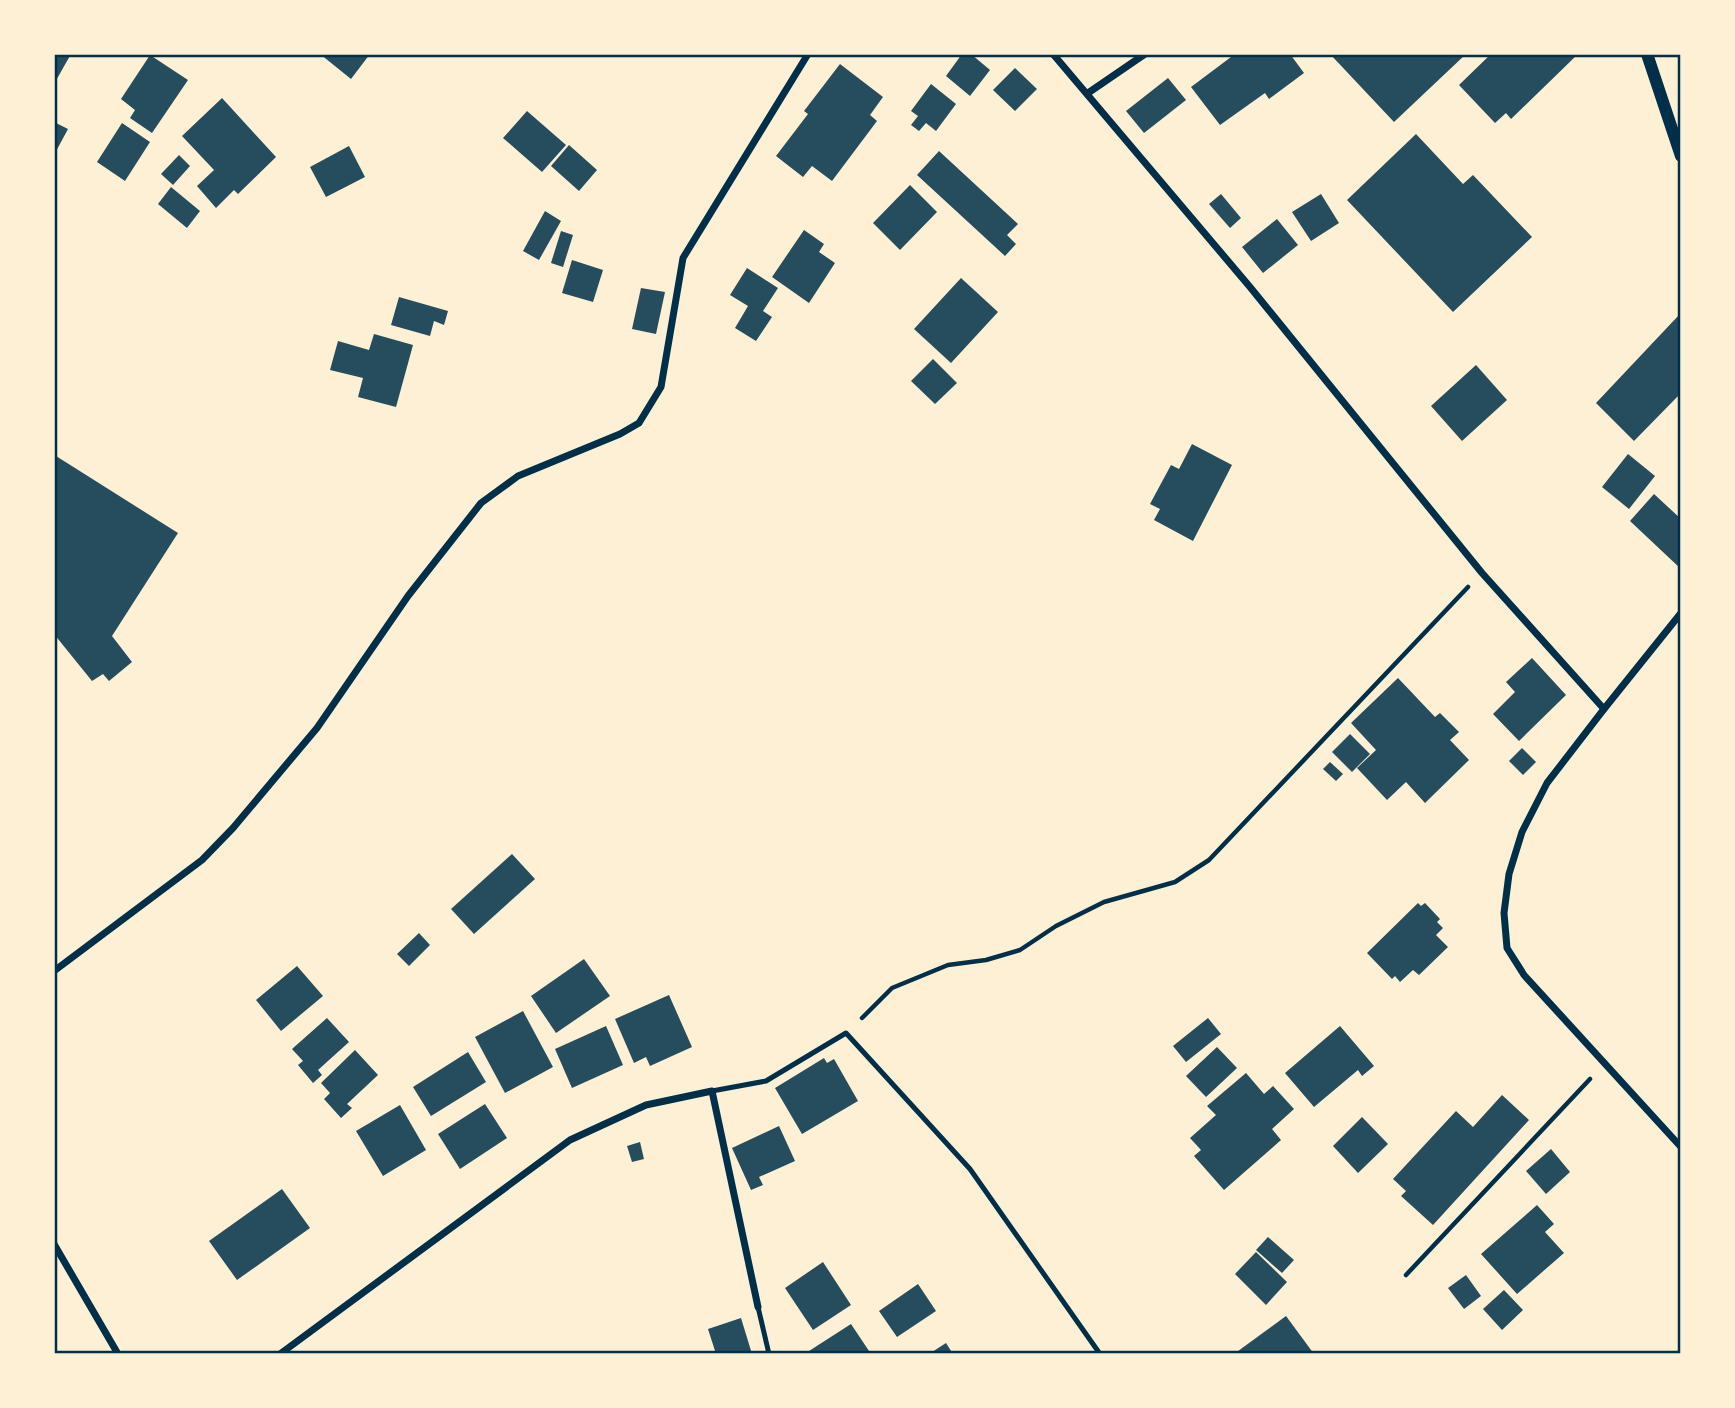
<svg xmlns="http://www.w3.org/2000/svg" width="1735" height="1408" viewBox="0 0 1735 1408" font-family="'Varela Round',sans-serif">
<rect width="100%" height="100%" fill="#fdf0d5"/>
<g fill="#264d5e">
<polygon points="54,54 71,54 54,84"/>
<polygon points="320,54 370,54 351,79"/>
<polygon points="962,54 971,54 990,70 970,96 946,76"/>
<polygon points="1235,54 1290,54 1304,73 1269,99 1265,93 1220,125 1191,87"/>
<polygon points="1330,54 1466,54 1394,122"/>
<polygon points="1491,54 1578,54 1511,119 1506,113 1495,123 1459,85"/>
<polygon points="150,55 188,80 152,133 130,118 135,110 121,99"/>
<polygon points="840,64 883,97 870,115 877,121 832,181 812,166 803,177 776,156 808,114 804,111"/>
<polygon points="1015,68 1037,89 1015,111 993,90"/>
<polygon points="1168,78 1186,100 1144,133 1126,111"/>
<polygon points="931,84 956,104 936,131 926,123 919,131 911,125 918,116 911,111"/>
<polygon points="222,98 276,157 238,194 234,190 216,208 197,186 214,170 182,136"/>
<polygon points="527,111 566,145 542,172 503,138"/>
<polygon points="54,122 68,129 54,155"/>
<polygon points="122,123 150,142 125,181 97,162"/>
<polygon points="1416,134 1463,184 1473,175 1532,237 1453,312 1347,200"/>
<polygon points="569,145 597,170 579,191 551,166"/>
<polygon points="349,146 365,177 326,197 310,167"/>
<polygon points="939,151 1018,224 1007,235 1016,244 1005,256 917,175"/>
<polygon points="179,155 190,166 173,185 161,174"/>
<polygon points="910,185 937,212 900,250 873,223"/>
<polygon points="171,187 200,211 187,228 158,204"/>
<polygon points="1221,194 1241,218 1230,228 1209,204"/>
<polygon points="1321,194 1339,223 1311,241 1292,212"/>
<polygon points="545,211 561,221 539,260 523,251"/>
<polygon points="1277,219 1298,245 1263,273 1242,247"/>
<polygon points="804,230 824,244 819,252 835,263 809,303 772,277"/>
<polygon points="561,231 573,235 563,267 551,263"/>
<polygon points="572,260 603,270 593,302 562,293"/>
<polygon points="747,268 778,288 763,311 772,317 756,341 735,328 748,306 730,295"/>
<polygon points="961,278 998,312 951,363 914,329"/>
<polygon points="641,288 665,292 656,334 632,329"/>
<polygon points="399,297 448,311 444,325 434,321 430,336 391,325"/>
<polygon points="1679,315 1681,317 1681,393 1634,441 1596,403"/>
<polygon points="374,334 413,345 396,407 358,397 363,378 330,370 338,341 369,350"/>
<polygon points="933,359 957,383 935,404 911,381"/>
<polygon points="1476,365 1507,400 1462,441 1431,406"/>
<polygon points="1192,444 1232,465 1193,541 1154,520 1160,509 1150,504 1171,465 1179,469"/>
<polygon points="1628,454 1655,476 1629,509 1602,487"/>
<polygon points="56,456 178,533 112,636 132,662 109,681 103,674 92,681 54,634 54,457"/>
<polygon points="1654,494 1681,519 1681,569 1630,521"/>
<polygon points="1532,658 1566,695 1519,741 1493,714 1515,692 1506,682"/>
<polygon points="1398,678 1435,717 1440,713 1459,732 1450,740 1469,760 1425,803 1406,782 1387,800 1357,768 1376,750 1351,723"/>
<polygon points="1350,734 1370,754 1352,772 1332,752"/>
<polygon points="1522,748 1536,762 1523,775 1509,761"/>
<polygon points="1330,762 1343,774 1336,781 1323,769"/>
<polygon points="512,854 535,879 474,934 451,909"/>
<polygon points="1418,903 1421,906 1425,903 1440,919 1437,922 1443,928 1436,935 1448,947 1419,975 1413,970 1400,982 1395,976 1392,979 1367,953"/>
<polygon points="419,933 430,945 409,966 397,954"/>
<polygon points="584,959 610,996 556,1033 531,996"/>
<polygon points="297,966 323,996 281,1031 256,1000"/>
<polygon points="669,995 692,1047 650,1066 646,1057 634,1063 615,1019"/>
<polygon points="523,1011 553,1067 505,1093 475,1037"/>
<polygon points="327,1018 349,1042 318,1070 322,1075 313,1083 298,1065 303,1061 292,1049"/>
<polygon points="1208,1018 1221,1034 1186,1062 1173,1046"/>
<polygon points="606,1026 623,1065 572,1088 555,1049"/>
<polygon points="1340,1026 1374,1066 1362,1076 1358,1070 1314,1107 1285,1073"/>
<polygon points="1217,1047 1237,1068 1206,1097 1186,1076"/>
<polygon points="355,1050 378,1075 347,1104 352,1108 341,1118 324,1099 330,1093 321,1083"/>
<polygon points="468,1052 486,1082 431,1116 413,1087"/>
<polygon points="824,1058 827,1063 834,1059 858,1101 802,1134 775,1088"/>
<polygon points="1246,1073 1264,1094 1273,1086 1294,1109 1272,1129 1281,1140 1224,1190 1194,1156 1201,1150 1190,1138 1216,1115 1207,1106"/>
<polygon points="1502,1095 1529,1120 1433,1225 1401,1196 1406,1191 1393,1179 1456,1111 1473,1127"/>
<polygon points="485,1104 507,1138 460,1169 438,1134"/>
<polygon points="400,1105 426,1150 383,1176 356,1131"/>
<polygon points="1362,1117 1388,1144 1358,1173 1333,1146"/>
<polygon points="779,1126 795,1161 759,1177 763,1185 751,1190 732,1148"/>
<polygon points="640,1142 644,1159 632,1162 627,1146"/>
<polygon points="1551,1149 1570,1172 1546,1194 1526,1171"/>
<polygon points="282,1189 310,1228 237,1280 209,1241"/>
<polygon points="1537,1205 1554,1224 1545,1232 1564,1253 1517,1294 1481,1254"/>
<polygon points="1268,1237 1294,1260 1282,1273 1256,1250"/>
<polygon points="1256,1252 1287,1282 1266,1305 1235,1274"/>
<polygon points="823,1262 851,1305 813,1330 785,1288"/>
<polygon points="1466,1275 1481,1296 1464,1309 1448,1288"/>
<polygon points="918,1284 936,1311 897,1337 879,1311"/>
<polygon points="1504,1290 1523,1310 1502,1330 1483,1309"/>
<polygon points="1286,1316 1314,1354 1234,1354"/>
<polygon points="741,1318 752,1354 716,1354 708,1329"/>
<polygon points="851,1324 871,1354 810,1354 809,1351"/>
<polygon points="946,1343 953,1354 929,1354"/>
</g>
<g fill="none" stroke-linecap="round" stroke-linejoin="round">
<g stroke="#003049" stroke-width="4.5">
<polyline points="862,1018 892,988 948,965 986,960 1020,950 1056,926 1104,902 1175,882 1209,860 1468,587"/>
<polyline points="1406,1275 1590,1079"/>
</g>
<g stroke="#003049" stroke-width="5">
<polyline points="712,1091 766,1081 846,1033 970,1169 1100,1354"/>
<polyline points="758,1307 769,1354"/>
</g>
<g stroke="#003049" stroke-width="7">
<polyline points="1053,54 1250,287 1482,573 1604,709"/>
<polyline points="1088,93 1145,54"/>
<polyline points="1681,613 1604,709 1547,783 1522,832 1509,874 1504,913 1507,948 1524,975 1681,1147"/>
<polyline points="54,971 202,860 233,828 317,728 408,596 481,503 518,476 620,434 639,423 661,387 683,258 808,54"/>
<polyline points="54,1244 118,1354"/>
<polyline points="280,1354 570,1140 646,1105 712,1091 758,1307"/>
</g>
<polyline stroke="#003049" stroke-width="12" points="1647,54 1681,156"/>
</g>
<rect width="1735" height="1408" fill="none" stroke="#fdf0d5" stroke-width="112"/>
<rect x="56" y="56" width="1623" height="1296" fill="none" stroke="#003049" stroke-width="2.5"/>
</svg>
